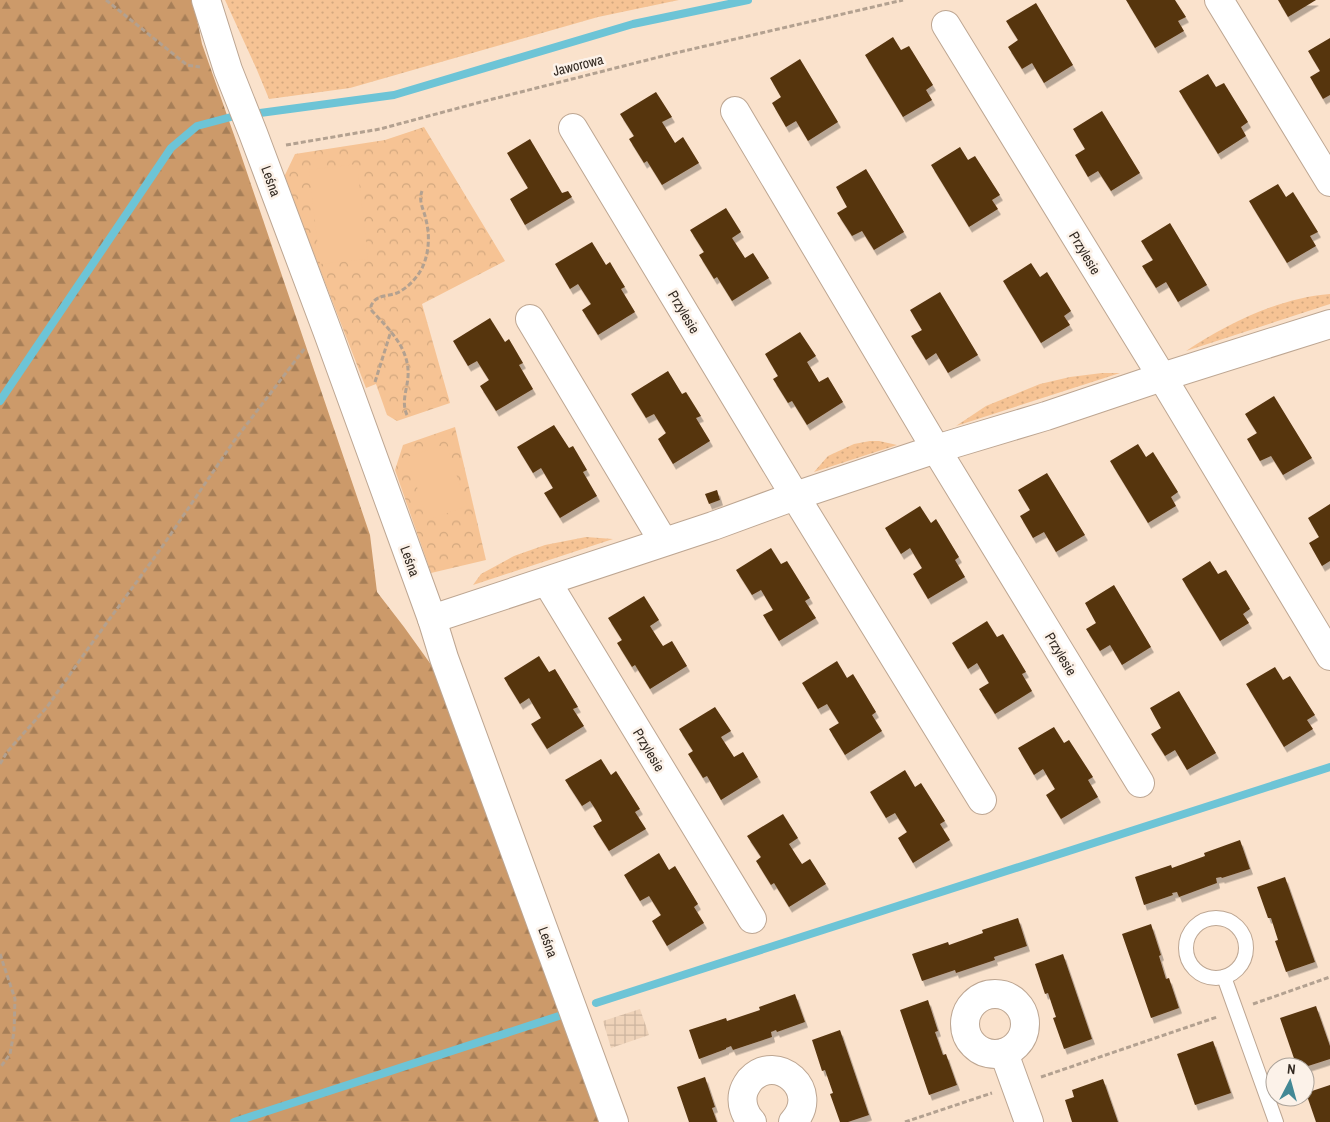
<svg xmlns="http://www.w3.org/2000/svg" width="1330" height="1122" viewBox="0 0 1330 1122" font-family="'Archivo Narrow',sans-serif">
<defs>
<pattern id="industrial-grid" width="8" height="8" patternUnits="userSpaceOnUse" patternTransform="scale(1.25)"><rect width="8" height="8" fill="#efd3b9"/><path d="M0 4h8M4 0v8" fill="none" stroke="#cdb59f"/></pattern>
<pattern id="grass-dots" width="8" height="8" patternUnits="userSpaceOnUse" patternTransform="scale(1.25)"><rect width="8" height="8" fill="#f6c394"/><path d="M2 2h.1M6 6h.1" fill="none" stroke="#d3a87f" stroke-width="1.8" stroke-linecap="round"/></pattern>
<pattern id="forest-firs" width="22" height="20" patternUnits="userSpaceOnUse" patternTransform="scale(1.25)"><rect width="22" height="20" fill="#cc9a6a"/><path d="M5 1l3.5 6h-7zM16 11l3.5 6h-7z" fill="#a67e57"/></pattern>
<pattern id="park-crowns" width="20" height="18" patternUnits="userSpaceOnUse" patternTransform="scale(1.25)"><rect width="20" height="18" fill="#f6c394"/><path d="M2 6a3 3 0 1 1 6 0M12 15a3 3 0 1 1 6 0" fill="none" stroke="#d3a87f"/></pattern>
<filter id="shadow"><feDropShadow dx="3" dy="5.5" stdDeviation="0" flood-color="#0004"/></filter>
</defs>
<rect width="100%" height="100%" fill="#fae2cc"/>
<polygon fill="url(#industrial-grid)" points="640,1009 649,1035 611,1048 603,1021"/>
<g fill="url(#grass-dots)">
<polygon points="225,0 679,0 598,17 350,88 269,99 257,70"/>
<path d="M1330,294V304L1186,351C1228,323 1279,298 1330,294Z"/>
<polygon points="1102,373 1120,373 956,426 986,406 1040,384 1070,377"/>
<polygon points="870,441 879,441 897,445 814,472 828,456 854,444"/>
<polygon points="586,537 613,539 473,585 481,574 514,556 545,545"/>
</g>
<polygon fill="url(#forest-firs)" points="0,0 193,0 202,44 240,152 370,535 377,592 404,627 432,666 517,883 604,1122 0,1122"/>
<g fill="url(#park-crowns)">
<polygon points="424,127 505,261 422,304 450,403 397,421 387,415 376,384 366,388 284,177 295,154 385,140"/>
<polygon points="455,427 486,560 431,573 395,470 403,445"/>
</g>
<g fill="#f6c394">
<polygon points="357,164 368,259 320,264 309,170"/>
<polygon points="446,444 467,506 428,520 407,457"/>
</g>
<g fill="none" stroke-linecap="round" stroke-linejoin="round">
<g stroke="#6dc4d6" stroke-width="8">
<polyline points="260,113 394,95 633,24 748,0"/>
<polyline points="0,401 171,148 197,126 231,117"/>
<polyline points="596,1003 1330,767"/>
<polyline points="234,1122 565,1014"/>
</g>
</g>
<g fill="#56340f" filter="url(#shadow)">
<polygon points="1126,0 1175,0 1186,17 1178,21 1184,31 1155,48"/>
<polygon points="1278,0 1316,0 1288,17"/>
<polygon points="1036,3 1073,65 1044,83 1032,63 1022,69 1008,47 1018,40 1006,21"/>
<polygon points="893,37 901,50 909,46 933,85 926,90 932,100 903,117 865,55"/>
<polygon points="1330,38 1330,95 1323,99 1310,77 1320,71 1308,51"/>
<polygon points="800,59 838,122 808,141 796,121 786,127 772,103 781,97 770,78"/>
<polygon points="1208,74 1216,87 1224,83 1248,122 1241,127 1246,136 1218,154 1179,91"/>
<polygon points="656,92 672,117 662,122 675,143 683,137 699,163 662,185 647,161 644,163 629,139 634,136 620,114"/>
<polygon points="1102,111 1140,173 1111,191 1098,171 1088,177 1075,155 1085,149 1073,129"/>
<polygon points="530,139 562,193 568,191 572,197 525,225 510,199 528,188 507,153"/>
<polygon points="960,147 968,160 975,156 1000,195 992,200 998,209 969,227 931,165"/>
<polygon points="866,169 904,232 874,250 862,231 852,236 837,213 847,207 836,187"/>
<polygon points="1278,184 1286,197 1293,192 1318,232 1310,236 1316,246 1287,263 1249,201"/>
<polygon points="726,208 741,232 732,238 745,258 753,253 769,278 732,301 717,277 714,279 699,255 704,252 690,230"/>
<polygon points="1170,223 1207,285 1178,302 1166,282 1156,288 1142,266 1153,260 1141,241"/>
<polygon points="592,242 606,265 610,262 617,274 625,287 621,289 635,312 598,335 582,310 591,304 578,284 570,289 555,264"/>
<polygon points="1031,263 1040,277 1047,272 1071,311 1064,316 1070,325 1041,343 1003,281"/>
<polygon points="940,292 978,355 948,373 936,353 926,360 911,336 922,330 910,310"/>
<polygon points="490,318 505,342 509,339 523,363 519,365 533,389 496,411 480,386 489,380 477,361 468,366 453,341"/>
<polygon points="800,332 816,356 807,362 819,382 828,377 843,402 807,425 792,401 788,403 773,379 778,376 765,354"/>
<polygon points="668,371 682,394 686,392 701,416 696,418 710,441 673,464 658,439 666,433 654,414 646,418 631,394"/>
<polygon points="1274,396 1312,458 1283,475 1271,456 1260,461 1247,439 1257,433 1245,414"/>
<polygon points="554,425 569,448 573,446 587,470 583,472 597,496 560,518 544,493 553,488 541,468 533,473 517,447"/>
<polygon points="1138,444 1146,457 1153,452 1178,492 1171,497 1176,506 1148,523 1110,461"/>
<polygon points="1047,473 1085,535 1056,552 1044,532 1033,538 1020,516 1030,510 1018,490"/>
<polygon points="717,490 720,500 709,504 705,494"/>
<polygon points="1330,504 1330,561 1322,566 1309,543 1319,537 1308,518"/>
<polygon points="920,506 931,523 936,519 959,557 955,560 965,577 928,599 913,574 922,568 910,548 901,554 885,528"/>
<polygon points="771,548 781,564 787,561 810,598 805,601 816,618 779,641 763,615 773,610 761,590 752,595 736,570"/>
<polygon points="1210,561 1218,574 1226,570 1250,609 1243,614 1249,623 1220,641 1182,579"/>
<polygon points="1114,585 1151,647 1122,665 1110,645 1100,651 1086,629 1096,623 1085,603"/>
<polygon points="644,596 659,620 650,626 657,637 663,646 672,641 687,666 650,689 635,665 632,667 617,643 622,640 608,618"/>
<polygon points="987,621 997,637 1003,634 1026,672 1022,674 1032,691 995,714 979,689 989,683 977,663 968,669 952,643"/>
<polygon points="539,656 549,672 555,669 578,707 573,709 584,726 547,749 531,724 541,718 529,698 520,704 504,678"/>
<polygon points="837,661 847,678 853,674 876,712 872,715 882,731 845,755 829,729 839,723 827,704 818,709 802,683"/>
<polygon points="1275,667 1283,680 1290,676 1315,715 1307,720 1313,729 1284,747 1246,684"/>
<polygon points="1179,691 1216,753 1187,770 1175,750 1165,756 1151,734 1161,728 1150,708"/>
<polygon points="715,707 731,731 721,737 734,757 743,752 758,777 721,800 707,776 703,778 688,754 693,751 679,729"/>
<polygon points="1054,727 1064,743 1069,740 1093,777 1088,780 1098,797 1061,819 1046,795 1055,789 1043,769 1034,775 1018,748"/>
<polygon points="601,759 611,775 616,771 640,809 635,812 646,829 609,851 593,826 602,821 596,810 590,801 582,806 565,780"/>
<polygon points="905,770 915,787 921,783 945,821 940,824 950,840 913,863 898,838 907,832 900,821 895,813 886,818 870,792"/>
<polygon points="783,814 798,838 789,844 796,855 802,864 810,859 826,884 789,907 774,883 771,885 756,861 761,857 747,836"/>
<polygon points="1240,840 1250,869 1222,878 1221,877 1216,878 1217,883 1179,897 1177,892 1172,893 1173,895 1144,905 1135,877 1171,865 1172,868 1205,856 1204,853"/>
<polygon points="659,853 669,870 675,866 698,904 694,907 704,923 667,946 652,921 661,915 649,896 640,901 624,875"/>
<polygon points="1285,877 1315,962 1286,972 1275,941 1278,940 1271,918 1268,918 1257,887"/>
<polygon points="1018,918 1027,946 994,957 995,960 956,973 955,970 922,981 912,954 948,942 949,945 983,933 982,930"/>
<polygon points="1151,924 1161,955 1159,956 1166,979 1169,978 1179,1008 1151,1018 1122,934"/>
<polygon points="1063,954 1092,1039 1064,1049 1053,1018 1056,1017 1048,993 1045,994 1035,964"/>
<polygon points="795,994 805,1022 777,1032 776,1030 771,1032 772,1037 733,1050 731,1046 726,1048 726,1049 699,1059 689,1030 726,1018 727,1021 760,1010 759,1007"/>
<polygon points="928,1000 938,1031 935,1032 943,1055 946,1054 957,1085 929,1095 900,1010"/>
<polygon points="1316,1006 1330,1046 1330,1059 1305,1067 1297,1067 1280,1018"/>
<polygon points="840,1030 869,1115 848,1122 840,1122 830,1094 833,1093 825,1070 822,1071 812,1040"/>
<polygon points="1213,1041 1231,1093 1195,1105 1177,1054"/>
<polygon points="705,1077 715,1107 712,1108 717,1122 689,1122 677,1087"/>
<polygon points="1103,1079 1118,1122 1072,1122 1065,1100 1074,1097 1072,1090"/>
<polygon points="1330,1085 1330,1122 1316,1122 1306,1093"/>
</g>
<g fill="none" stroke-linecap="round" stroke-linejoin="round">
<defs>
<g id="service">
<circle cx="1216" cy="948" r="30"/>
<polyline points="1224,977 1276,1122"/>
</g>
<g id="minor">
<polyline points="206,0 228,70 253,133 328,333 432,619 444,658 614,1122"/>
<polyline points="1219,0 1330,182"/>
<polyline points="946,25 1162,377 1330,656"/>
<polyline points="735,111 936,449 1140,783"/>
<polyline points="573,128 795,496 982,800"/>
<polyline points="530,319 663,541"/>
<polyline points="547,582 752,919"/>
<polyline points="432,619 713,526 795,496 936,449 1046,416 1162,377 1330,324"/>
<circle cx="995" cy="1024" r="30"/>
<polyline points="1004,1053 1029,1122"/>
<path d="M752,1122C745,1115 741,1104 743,1094C744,1089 747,1084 750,1080C777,1051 822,1091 793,1122"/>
</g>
</defs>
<use href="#service" stroke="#bda692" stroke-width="16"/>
<use href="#minor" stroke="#bda692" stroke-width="30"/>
<g stroke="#b3a190" stroke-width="3" stroke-dasharray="5 2.5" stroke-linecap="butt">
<polyline points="106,0 187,65 200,67"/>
<polyline points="286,145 380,129 481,102 671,54 903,0"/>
<polyline points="375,382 391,331"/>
<path d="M407,415C401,402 407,390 408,377C410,349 390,330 372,311L371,306C376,294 387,297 397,293C408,288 418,277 423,266C429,252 430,235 426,220C424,209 418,202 422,191"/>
<polyline points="0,764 7,752 47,707 87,650 162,547 234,441 305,348"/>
<polyline points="0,954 15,999 14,1032 10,1054 0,1068"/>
<polyline points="1253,1004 1330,977"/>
<polyline points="1041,1077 1217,1017"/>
<polyline points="905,1122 992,1093"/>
</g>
<use href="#service" stroke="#fff" stroke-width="14"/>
<use href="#minor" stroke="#fff" stroke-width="28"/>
</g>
<g text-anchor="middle" stroke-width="5" stroke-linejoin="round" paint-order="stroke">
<g font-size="14" fill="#322921" stroke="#fcf2e9">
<text transform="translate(578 65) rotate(-14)" y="5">Jaworowa</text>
<text transform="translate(271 181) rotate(70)" y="5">Leśna</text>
<text transform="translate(1085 253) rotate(59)" y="5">Przylesie</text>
<text transform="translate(684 312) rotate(59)" y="5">Przylesie</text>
<text transform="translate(410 561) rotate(70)" y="5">Leśna</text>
<text transform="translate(1061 654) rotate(59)" y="5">Przylesie</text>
<text transform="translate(649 750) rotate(59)" y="5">Przylesie</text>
<text transform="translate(548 942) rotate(70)" y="5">Leśna</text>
</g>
</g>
<g transform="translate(1290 1082) rotate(6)"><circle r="24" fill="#fcf2e9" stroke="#aba299"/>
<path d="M0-4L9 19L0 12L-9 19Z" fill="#438895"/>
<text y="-8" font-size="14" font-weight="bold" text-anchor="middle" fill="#322921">N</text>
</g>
</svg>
